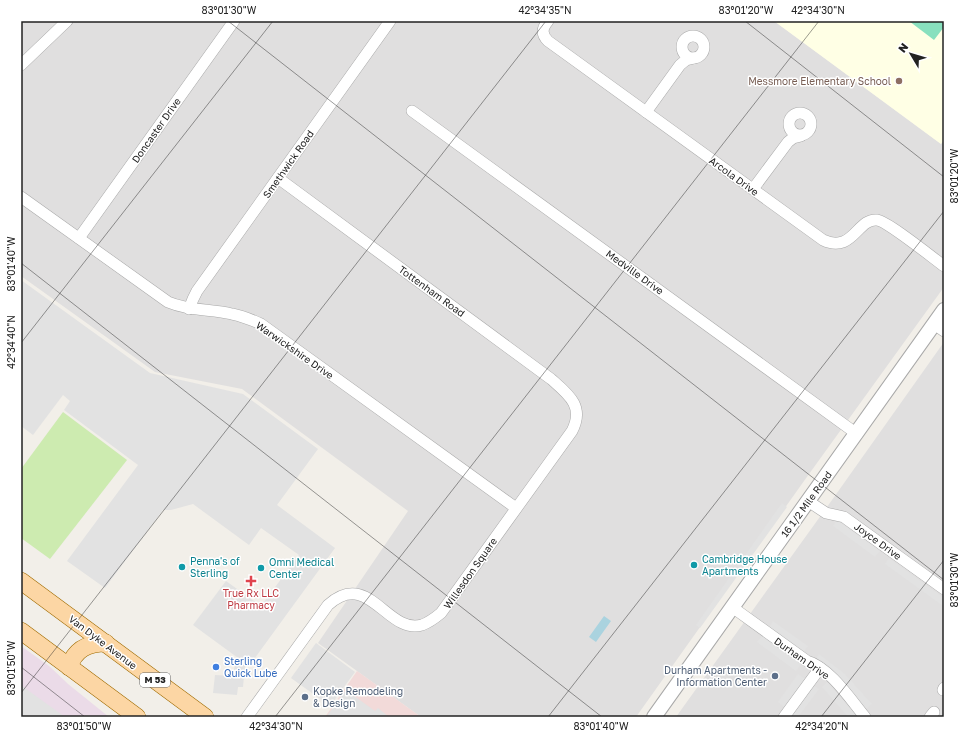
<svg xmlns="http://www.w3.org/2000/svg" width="965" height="738" viewBox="0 0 965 738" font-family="'Golos Text',sans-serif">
<rect width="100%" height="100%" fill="#f2efe9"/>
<g fill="#e0dfdf">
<polygon points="21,21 774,21 941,144 944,140 944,287 804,481 636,717 421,717 318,643 408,511 242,389 155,372 21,276"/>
<polygon points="944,342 944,717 676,717 832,500"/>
</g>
<polygon fill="#f2dad9" points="357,671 421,717 325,717"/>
<polygon fill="#ebdbe8" points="21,646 49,666 65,681 68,684 109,717 21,717"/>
<polygon fill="#ffffe5" points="774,21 944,21 944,140 941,144"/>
<polygon fill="#cdebb0" points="63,412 127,460 50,559 21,538 21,469"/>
<polygon fill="#88e0be" points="909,21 944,21 944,27 934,40"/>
<g fill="#e2e2e2">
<polygon points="21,280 150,373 243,394 318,449 277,505 335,548 249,666 193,625 226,581 261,606 299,555 261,528 249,545 193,504 171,510 163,510 105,588 67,561 138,465 64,410 70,401 63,395 33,435 21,426"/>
<polygon points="782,503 787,507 700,628 696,625"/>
<polygon points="837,520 880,551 875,557 833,526"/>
<polygon points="889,558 944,598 943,606 885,564"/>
<polygon points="773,621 808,646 803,653 769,628"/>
<polygon points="762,636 801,664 796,671 757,642"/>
<polygon points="316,643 355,672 330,706 291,678"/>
<polygon points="819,654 845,674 872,704 866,709 840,679 815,661"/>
<polygon points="235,664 245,665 243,687 238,687 237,695 213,693 215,675 233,676"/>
<polygon points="798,674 805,679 784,707 778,702"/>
<polygon points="827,682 830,685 858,717 848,717 822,687"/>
<polygon points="812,685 819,689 798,717 789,717"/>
<polygon points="22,686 65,717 21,717 21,688"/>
<polygon points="346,690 375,711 378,708 389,717 326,717"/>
</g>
<polygon fill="#aad3df" points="604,616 611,621 596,642 589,637"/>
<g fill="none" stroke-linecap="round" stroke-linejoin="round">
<defs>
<g id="minor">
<path d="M548,21C542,28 541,34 548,41L823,240C853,254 857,218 877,220C887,221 933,258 944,266"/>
<circle cx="693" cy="47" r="11"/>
<polyline points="21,65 67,21"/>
<polyline points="412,111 857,434"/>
<polyline points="646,112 680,65 686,60 694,58"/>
<circle cx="800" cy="124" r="11"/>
<polyline points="753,189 788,142 793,138 801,136"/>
<path d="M21,197L168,302C189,311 210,309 232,314C242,316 252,320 261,324L516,508"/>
<polyline points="79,238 234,21"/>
<polyline points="189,309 193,299 197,291 390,21"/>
<polyline points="934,324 944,331"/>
<polyline points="808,501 826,513 844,517 848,520 944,589"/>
<path d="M732,607L807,661C829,667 851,700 865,717"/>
<polyline points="943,690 944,688"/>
<path d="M247,717L328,605C369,568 387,635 422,625C430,622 435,618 441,613L572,431C585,406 568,394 551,379L278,178"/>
<polyline points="784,717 820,668"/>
<polyline points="930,717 934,712"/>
</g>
<polyline id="tertiary" points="654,717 944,310"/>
<g id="primary">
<polyline points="21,581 205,717"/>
<polyline points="21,631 137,717"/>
<path d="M69,667C75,649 88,643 106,643"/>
</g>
</defs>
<use href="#minor" stroke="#a9a9a9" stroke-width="12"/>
<use href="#tertiary" stroke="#a9a9a9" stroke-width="16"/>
<use href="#primary" stroke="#a06b00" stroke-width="18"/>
<use href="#minor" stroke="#fff" stroke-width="11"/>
<use href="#tertiary" stroke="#fff" stroke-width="14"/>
<use href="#primary" stroke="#fcd6a4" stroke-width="17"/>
</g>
<path fill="none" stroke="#222" stroke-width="1" stroke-opacity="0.45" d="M228,21L944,580M745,21L944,177M21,263L602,717M21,343L273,21M21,667L85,717M21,693L546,21M275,717L819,21M548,717L944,211M821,717L944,560"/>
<circle fill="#8d6e63" stroke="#fff" stroke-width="1.5" cx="899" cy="81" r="4"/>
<g fill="#0f9aa8" stroke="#fff" stroke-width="1.5">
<circle cx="694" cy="565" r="4"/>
<circle cx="182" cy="567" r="4"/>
<circle cx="261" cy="568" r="4"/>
</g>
<path fill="#e0444e" stroke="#fff" stroke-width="1.5" d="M249 575h4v4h4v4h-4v4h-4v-4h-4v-4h4z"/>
<circle fill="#3f7fe0" stroke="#fff" stroke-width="1.5" cx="216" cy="667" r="4"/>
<g fill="#5c6f8a" stroke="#fff" stroke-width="1.5">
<circle cx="775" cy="676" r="4"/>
<circle cx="305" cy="697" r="4"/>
</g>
<g text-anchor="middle" stroke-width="3" stroke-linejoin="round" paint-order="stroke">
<rect fill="#fff" stroke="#646464" stroke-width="1" x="140" y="673" width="30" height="14" rx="3"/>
<g font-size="9" font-weight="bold" fill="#222">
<text x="155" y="683">M 53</text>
</g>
<g font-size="10" fill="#785e54" stroke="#fff" text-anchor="end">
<text x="891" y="85">Messmore Elementary School</text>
</g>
<g font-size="10" fill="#222" stroke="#fff">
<text transform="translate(156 130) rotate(-55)" y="4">Doncaster Drive</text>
<text transform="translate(288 164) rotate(-55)" y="4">Smethwick Road</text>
<text transform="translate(734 176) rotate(36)" y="4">Arcola Drive</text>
<text transform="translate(635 272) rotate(36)" y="4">Medville Drive</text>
<text transform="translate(432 291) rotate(36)" y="4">Tottenham Road</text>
<text transform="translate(295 350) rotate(35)" y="4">Warwickshire Drive</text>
<text transform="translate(806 504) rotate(-54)" y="4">16 1/2 Mile Road</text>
<text transform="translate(878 541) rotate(36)" y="4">Joyce Drive</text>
<text transform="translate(470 573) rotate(-55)" y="4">Willesdon Square</text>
<text transform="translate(103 642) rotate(37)" y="4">Van Dyke Avenue</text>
<text transform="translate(802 658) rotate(35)" y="4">Durham Drive</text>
</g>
<g font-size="10" fill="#0d838f" stroke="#fff" text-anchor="start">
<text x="702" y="563">Cambridge House<tspan x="702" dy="12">Apartments</tspan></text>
<text x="190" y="565">Penna's of<tspan x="190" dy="12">Sterling</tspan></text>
<text x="269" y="566">Omni Medical<tspan x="269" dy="12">Center</tspan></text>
</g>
<g font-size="10" fill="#be3a42" stroke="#fff">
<text x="251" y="597">True Rx LLC<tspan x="251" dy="12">Pharmacy</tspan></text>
</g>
<g font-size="10" fill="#366cbe" stroke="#fff" text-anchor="start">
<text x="224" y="665">Sterling<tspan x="224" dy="12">Quick Lube</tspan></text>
</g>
<g font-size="10" fill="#4e5e75" stroke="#fff" text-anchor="end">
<text x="767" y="674">Durham Apartments -<tspan x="767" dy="12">Information Center</tspan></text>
<text x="313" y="695" text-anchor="start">Kopke Remodeling<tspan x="313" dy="12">&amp; Design</tspan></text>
</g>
</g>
<rect width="965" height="738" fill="none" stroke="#ffffff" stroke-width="44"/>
<g transform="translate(911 54) rotate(308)" stroke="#ffffff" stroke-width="3" paint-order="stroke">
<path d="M0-3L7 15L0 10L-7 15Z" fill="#222222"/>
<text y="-6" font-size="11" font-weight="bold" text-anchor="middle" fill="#222222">N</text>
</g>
<rect x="22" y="22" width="921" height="694" fill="none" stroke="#222" stroke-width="1.5"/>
<g font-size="10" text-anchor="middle" fill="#222">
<text x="229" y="14">83°01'30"W</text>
<text x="545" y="14">42°34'35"N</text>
<text x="746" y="14">83°01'20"W</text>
<text x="818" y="14">42°34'30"N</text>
<text transform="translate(954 176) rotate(-90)" y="4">83°01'20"W</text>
<text transform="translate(11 264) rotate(-90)" y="4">83°01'40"W</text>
<text transform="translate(11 342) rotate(-90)" y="4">42°34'40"N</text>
<text transform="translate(954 580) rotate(-90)" y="4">83°01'30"W</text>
<text transform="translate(11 668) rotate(-90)" y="4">83°01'50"W</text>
<text x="84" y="730">83°01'50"W</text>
<text x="276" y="730">42°34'30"N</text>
<text x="601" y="730">83°01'40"W</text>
<text x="822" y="730">42°34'20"N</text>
</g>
</svg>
